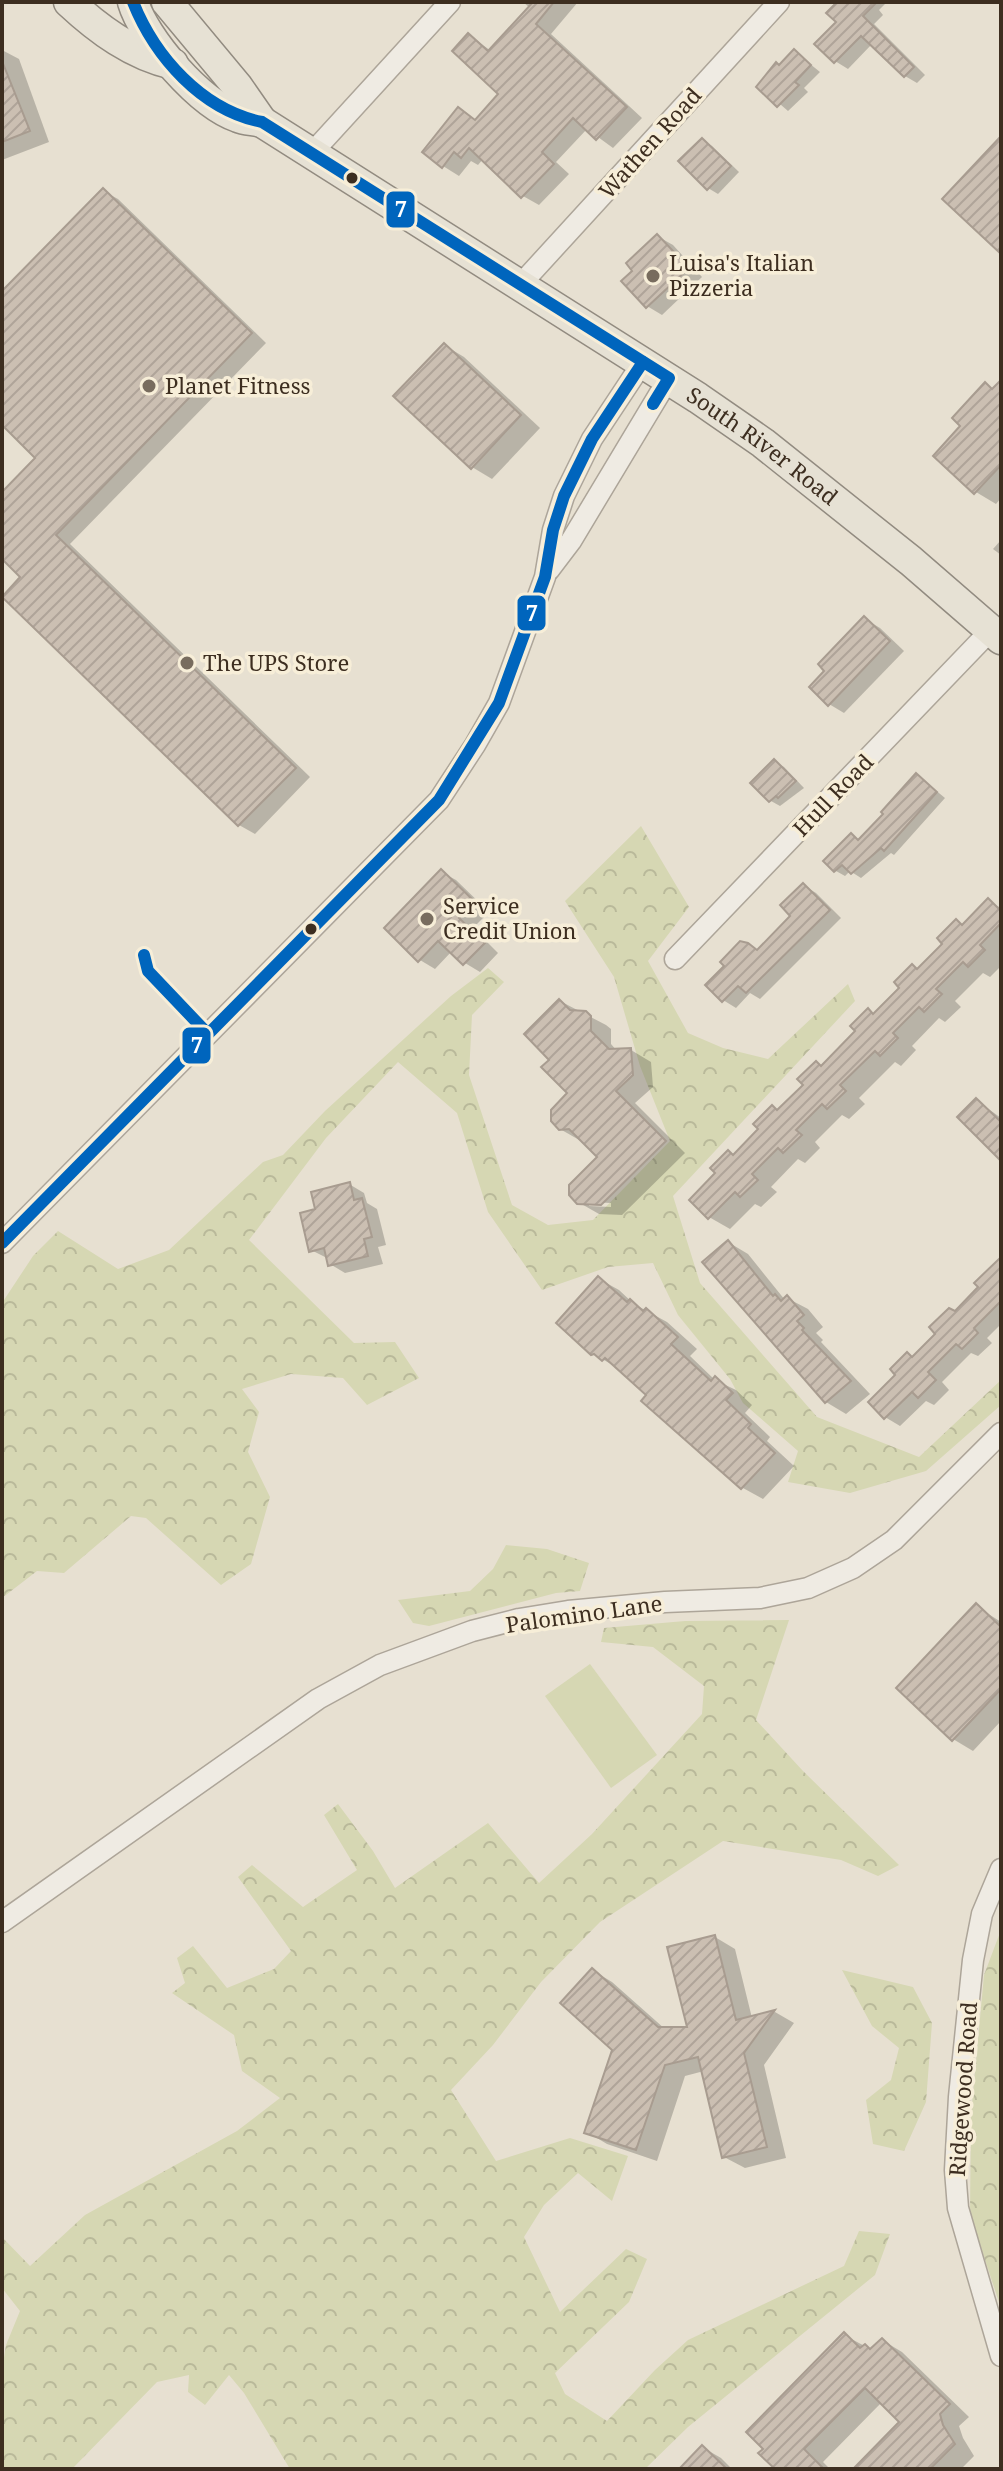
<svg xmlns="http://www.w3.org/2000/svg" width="1003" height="2471" viewBox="0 0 1003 2471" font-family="'Noto Serif',serif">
<defs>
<pattern id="forest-crowns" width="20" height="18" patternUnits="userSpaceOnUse" patternTransform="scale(2)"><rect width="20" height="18" fill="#d6d7b3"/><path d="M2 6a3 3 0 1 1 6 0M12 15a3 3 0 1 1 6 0" fill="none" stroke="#b9b99a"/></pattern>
<pattern id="building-hatch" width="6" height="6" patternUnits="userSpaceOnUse" patternTransform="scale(2)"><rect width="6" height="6" fill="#cbbfb2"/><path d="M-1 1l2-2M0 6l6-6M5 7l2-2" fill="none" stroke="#afa499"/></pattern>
</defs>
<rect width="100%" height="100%" fill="#e7e0d1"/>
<g fill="url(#forest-crowns)">
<polygon points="641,826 689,907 648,961 688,1033 723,1048 768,1059 848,984 855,1001 673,1196 700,1283 817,1417 919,1457 1001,1380 1001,1405 926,1471 850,1493 788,1482 798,1451 743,1403 730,1379 678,1315 653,1263 608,1267 542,1290 488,1212 457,1113 398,1062 326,1138 249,1240 354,1343 395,1342 419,1378 367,1405 343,1378 291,1374 242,1389 259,1412 248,1452 270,1497 251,1564 221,1585 146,1518 131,1516 64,1573 37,1571 2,1598 2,1303 33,1256 58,1231 118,1269 169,1250 263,1162 283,1155 325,1111 451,996 488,968 504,982 472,1015 469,1075 512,1205 548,1225 593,1220 670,1141 640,1066 614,977 565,901"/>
<polygon points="506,1545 547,1549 589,1563 580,1591 556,1593 429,1626 413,1623 398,1600 470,1591 493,1569"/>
<polygon points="789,1620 756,1720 803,1771 899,1865 878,1876 841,1860 723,1841 600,1922 541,1982 493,2045 451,2090 496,2161 570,2138 628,2156 612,2201 578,2173 544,2205 524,2237 560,2312 626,2249 647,2259 629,2302 555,2373 565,2394 607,2421 655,2370 688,2340 844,2266 859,2231 890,2234 875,2275 688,2427 645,2469 290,2469 244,2393 229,2375 205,2405 188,2392 189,2375 157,2382 72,2469 2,2469 2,2370 6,2345 20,2311 2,2288 2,2237 30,2266 85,2215 237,2131 280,2098 242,2071 234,2035 172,1993 185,1983 177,1958 193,1946 227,1988 274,1969 291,1951 238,1877 252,1865 303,1907 357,1870 324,1815 338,1804 373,1851 395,1888 488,1823 539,1883 592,1834 702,1714 704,1686 653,1647 601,1642 604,1628 685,1621"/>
<polygon points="1001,1930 1001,2308 970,2215 971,2115 984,1975"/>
<polygon points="842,1970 913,1987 932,2023 926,2102 904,2151 873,2144 866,2100 891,2080 899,2048 872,2026"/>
</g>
<polygon fill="#d6d7b3" points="590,1664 657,1755 611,1788 545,1696"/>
<g fill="#0003" fill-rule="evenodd">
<polygon points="523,2 578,2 551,34 642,118 613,148 587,129 556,162 569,174 539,205 523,196 483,159 478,165 471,161 459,176 443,166 458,110 477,121 501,94 469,35 491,51 530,8"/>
<polygon points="831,2 887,2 879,10 883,15 874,24 925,75 917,83 905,76 872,44 848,69 835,61 838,22 836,6"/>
<polygon points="2,50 19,59 49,142 2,160"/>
<polygon points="794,51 820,72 804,88 808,92 788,111 759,86"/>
<polygon points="702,140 712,146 739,172 718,194 708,188"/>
<polygon points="103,191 118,199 266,343 70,544 310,777 255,834 239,825 4,596 23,577 2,557 2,495 38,458 2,422 2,294"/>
<polygon points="657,236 673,245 702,277 662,315 647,306 635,271"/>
<polygon points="444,345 464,357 540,428 492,479 472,467"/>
<polygon points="1001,383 1001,498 996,504 976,492 963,426 986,385 994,390"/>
<polygon points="1001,540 1001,555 993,549"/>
<polygon points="865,619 880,628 904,651 844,713 829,704"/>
<polygon points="774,761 784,767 804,788 780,806 771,801 753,783"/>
<polygon points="917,775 945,798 894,855 891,853 861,878 850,871 845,876 836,871 852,836 860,841 886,814"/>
<polygon points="441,872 456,880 489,912 473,928 498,953 480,972 465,963 452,951 435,969 420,960"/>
<polygon points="803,885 816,893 841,918 760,999 750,993 736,1008 723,1000 726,966 758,951 793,916"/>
<polygon points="988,901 1001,908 1001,955 999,957 1001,966 990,977 983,973 955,1001 961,1007 945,1022 939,1018 912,1046 916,1050 901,1066 895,1062 859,1098 865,1104 849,1119 842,1115 815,1142 820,1148 805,1163 798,1159 771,1187 777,1192 761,1207 755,1204 730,1229 709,1217 734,1156 858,1031 868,1011 875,1015 902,988 912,966 919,970"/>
<path d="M560,1001L606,1025L611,1029V1044L617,1051L631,1050L651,1062L653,1087L635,1103L685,1153L622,1215L599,1214L578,1202L600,1157L581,1141L560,1129L569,1093L552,1060ZM589,1202L611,1203V1207L589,1206Z"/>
<polygon points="976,1100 1001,1118 1001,1160 985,1145"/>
<polygon points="349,1184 364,1193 367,1203 377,1209 386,1245 378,1247 383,1264 345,1273 330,1264 329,1259 311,1250 318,1210"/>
<polygon points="728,1242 748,1254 785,1300 787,1298 808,1309 823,1327 816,1333 823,1340 821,1342 870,1394 846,1414 826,1402"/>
<polygon points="1001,1270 1001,1324 987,1338 992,1343 978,1356 971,1353 942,1382 949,1390 934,1405 926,1401 900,1426 885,1417 914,1358"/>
<polygon points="599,1279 619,1290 634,1304 667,1322 697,1349 690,1356 715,1380 736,1390 752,1405 745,1413 770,1437 767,1441 794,1466 763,1499 743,1488 644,1401 649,1395 621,1370 592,1353"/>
<polygon points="976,1606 1001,1622 1001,1721 973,1751 953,1739"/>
<polygon points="715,1937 735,1949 752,2018 775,2012 794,2023 764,2065 786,2158 745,2168 724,2157 704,2071 685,2076 657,2161 607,2144 587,2132 614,2049 592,1970 612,1982 665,2029 689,2029"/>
<polygon points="844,2335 872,2350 882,2340 902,2352 969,2417 959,2426 963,2438 974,2456 961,2469 856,2469 902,2422 882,2402 823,2462 830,2469 778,2469"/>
<polygon points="702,2447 721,2458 732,2469 682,2469"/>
</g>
<g fill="url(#building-hatch)" stroke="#a89c90" stroke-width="2">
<polygon points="533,2 554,2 536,24 627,107 596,140 573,118 542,152 554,164 521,198 469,148 461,158 454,152 442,168 422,152 458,107 475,120 498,94 452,51 468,33 488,51"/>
<polygon points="837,2 877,2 863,16 914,67 904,77 861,36 834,63 814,44 836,22 826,13"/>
<polygon points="794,49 811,65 795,82 799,85 777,107 756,87 776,62 779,65"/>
<polygon points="2,61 30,131 2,142"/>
<polygon points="1001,136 1001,254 942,199"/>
<polygon points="702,138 731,166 707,190 678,161"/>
<polygon points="103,188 252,333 56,535 296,768 238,826 2,597 20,577 2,559 2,492 35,458 2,425 2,291"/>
<polygon points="657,234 689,268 646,308 621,281 632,271 626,263"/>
<polygon points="444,343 521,415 471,469 393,396"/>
<polygon points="1001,380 1001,465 974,494 933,456 960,426 952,418 985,382 992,389"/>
<polygon points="864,616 890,641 828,706 809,687 824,671 818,664"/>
<polygon points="774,759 796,781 778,798 776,796 769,802 750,783"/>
<polygon points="916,773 937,792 884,851 881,848 851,874 842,865 834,872 823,861 851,833 858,840 883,814 881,812"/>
<polygon points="441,869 475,902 459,918 485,943 463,965 438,941 418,962 384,928"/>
<polygon points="803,883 830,910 746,993 738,986 722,1002 705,985 724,966 720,962 740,941 748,943 757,950 790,916 780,905"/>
<polygon points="988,898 1001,911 1001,923 980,945 985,950 968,967 963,962 936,989 942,994 924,1012 919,1007 893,1033 898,1038 880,1056 875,1051 840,1085 846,1091 827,1109 822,1104 796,1130 802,1135 783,1153 778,1148 752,1174 758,1180 740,1197 735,1192 708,1219 689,1200 715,1173 710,1168 728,1150 733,1155 758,1129 753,1124 772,1105 777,1110 803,1085 797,1079 816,1061 821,1066 855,1031 850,1026 868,1008 873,1014 899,988 894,982 912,964 917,969 942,944 937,938 956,919 962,925"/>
<polygon points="559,999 570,1010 586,1011 591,1016 591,1031 609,1049 631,1048 633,1075 616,1091 666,1141 601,1205 577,1204 569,1195 569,1185 597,1157 569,1129 559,1130 551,1121 551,1110 567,1093 541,1067 549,1060 524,1034"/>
<polygon points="976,1098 1001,1122 1001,1161 957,1117"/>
<polygon points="350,1182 354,1200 362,1198 372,1237 364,1239 368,1256 328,1266 324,1248 309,1252 300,1213 315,1209 311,1192"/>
<polygon points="728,1240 773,1296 775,1294 781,1301 787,1295 804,1315 797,1321 804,1328 802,1330 851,1381 825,1403 702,1262"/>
<polygon points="1001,1257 1001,1301 974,1328 978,1333 962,1349 956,1344 928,1372 936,1380 918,1398 912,1392 884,1419 868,1402 895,1375 890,1369 907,1352 912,1357 935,1334 929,1327 949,1308 955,1311 978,1287 974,1283"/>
<polygon points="598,1276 627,1302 630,1299 643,1311 646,1308 678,1337 671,1344 711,1381 715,1376 733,1393 726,1400 751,1424 748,1428 775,1453 741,1489 641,1401 646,1395 605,1358 602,1361 594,1354 591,1355 556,1323"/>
<polygon points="976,1603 1001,1627 1001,1689 952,1741 896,1688"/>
<polygon points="715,1935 736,2020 775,2010 744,2053 767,2147 722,2158 698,2057 665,2065 636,2150 584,2133 612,2050 560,2003 592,1968 658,2027 687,2027 667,1947"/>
<polygon points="844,2332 860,2348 865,2344 870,2349 882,2338 950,2404 940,2414 943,2425 955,2444 930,2469 853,2469 899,2422 865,2388 804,2449 824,2469 775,2469 758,2453 763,2449 746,2432"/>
<polygon points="702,2445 727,2469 679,2469"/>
</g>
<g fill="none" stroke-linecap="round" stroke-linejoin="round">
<defs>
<g id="minor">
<polyline points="311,154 450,2"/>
<polyline points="521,284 779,2"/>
<polyline points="549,570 571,541 669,378"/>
<polyline points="675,959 991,630"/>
<polyline points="2,1243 439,800 475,745 499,703 545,577 553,530 564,496 592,439 643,362"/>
<polyline points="1001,1869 982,1914 973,1960 959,2097 955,2170 958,2208 1001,2356"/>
<polyline points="2,1922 318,1699 380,1665 472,1631 519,1619 568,1611 665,1602 760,1598 808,1588 853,1568 894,1540 1001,1433"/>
</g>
<g id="primary">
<path d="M69,2C99,30 133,55 173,64"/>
<path id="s1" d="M133,2C144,39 200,104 238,117C245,120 254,120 262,122L698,398L763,443L911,561L1001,639"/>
<polyline points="167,2 237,86 262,122"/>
</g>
</defs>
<use href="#minor" stroke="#ada599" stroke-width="23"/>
<use href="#primary" stroke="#928b80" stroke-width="33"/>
<use href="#minor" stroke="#efebe3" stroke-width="20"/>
<use href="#primary" stroke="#e6e1d4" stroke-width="30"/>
<defs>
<g id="bus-1">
<path d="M133,2C155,57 202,110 262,122L669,378L653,404"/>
<polyline points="144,955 148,971 207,1033"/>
<polyline points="2,1243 439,800 499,703 545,577 553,530 564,496 592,439 643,362"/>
</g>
</defs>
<use href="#bus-1" stroke="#f7eed8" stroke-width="18"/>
<use href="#bus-1" stroke="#0065bd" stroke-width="12"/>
</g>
<g fill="#3d2e20" stroke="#f7eed8" stroke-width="3">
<circle cx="352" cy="178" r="7"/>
<circle cx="311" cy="929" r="7"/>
</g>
<g fill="#786c5e" stroke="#f7eed8" stroke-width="3">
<circle cx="653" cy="276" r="8"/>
<circle cx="149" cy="386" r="8"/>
<circle cx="187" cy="663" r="8"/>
<circle cx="427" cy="919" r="8"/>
</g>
<g text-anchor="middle" stroke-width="7" stroke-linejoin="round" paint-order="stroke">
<g font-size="22" fill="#3d2e20" stroke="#f7eed8">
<text transform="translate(650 143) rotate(-48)" y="8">Wathen Road</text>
<text dy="8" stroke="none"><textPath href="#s1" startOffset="780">South River Road</textPath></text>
<text transform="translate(833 795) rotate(-46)" y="8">Hull Road</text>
<text transform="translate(584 1614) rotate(-8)" y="8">Palomino Lane</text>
<text transform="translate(963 2089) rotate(-86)" y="8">Ridgewood Road</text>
</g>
<g font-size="22" fill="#3d2e20" stroke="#f7eed8" text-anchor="start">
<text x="669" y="271">Luisa's Italian<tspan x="669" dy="25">Pizzeria</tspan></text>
<text x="165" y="394">Planet Fitness</text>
<text x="203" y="671">The UPS Store</text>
<text x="443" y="914">Service<tspan x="443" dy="25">Credit Union</tspan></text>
</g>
</g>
<g stroke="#f7eed8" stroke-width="3">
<rect x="385" y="190" width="31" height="39" rx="8" fill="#0065bd"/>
<rect x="516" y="594" width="31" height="38" rx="8" fill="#0065bd"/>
<rect x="181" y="1026" width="31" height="39" rx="8" fill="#0065bd"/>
</g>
<g font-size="22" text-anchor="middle" font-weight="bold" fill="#fff">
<text x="401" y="217">7</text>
<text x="532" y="621">7</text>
<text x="197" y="1053">7</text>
</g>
<rect width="1003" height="2471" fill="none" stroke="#3d2e20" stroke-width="8"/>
</svg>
